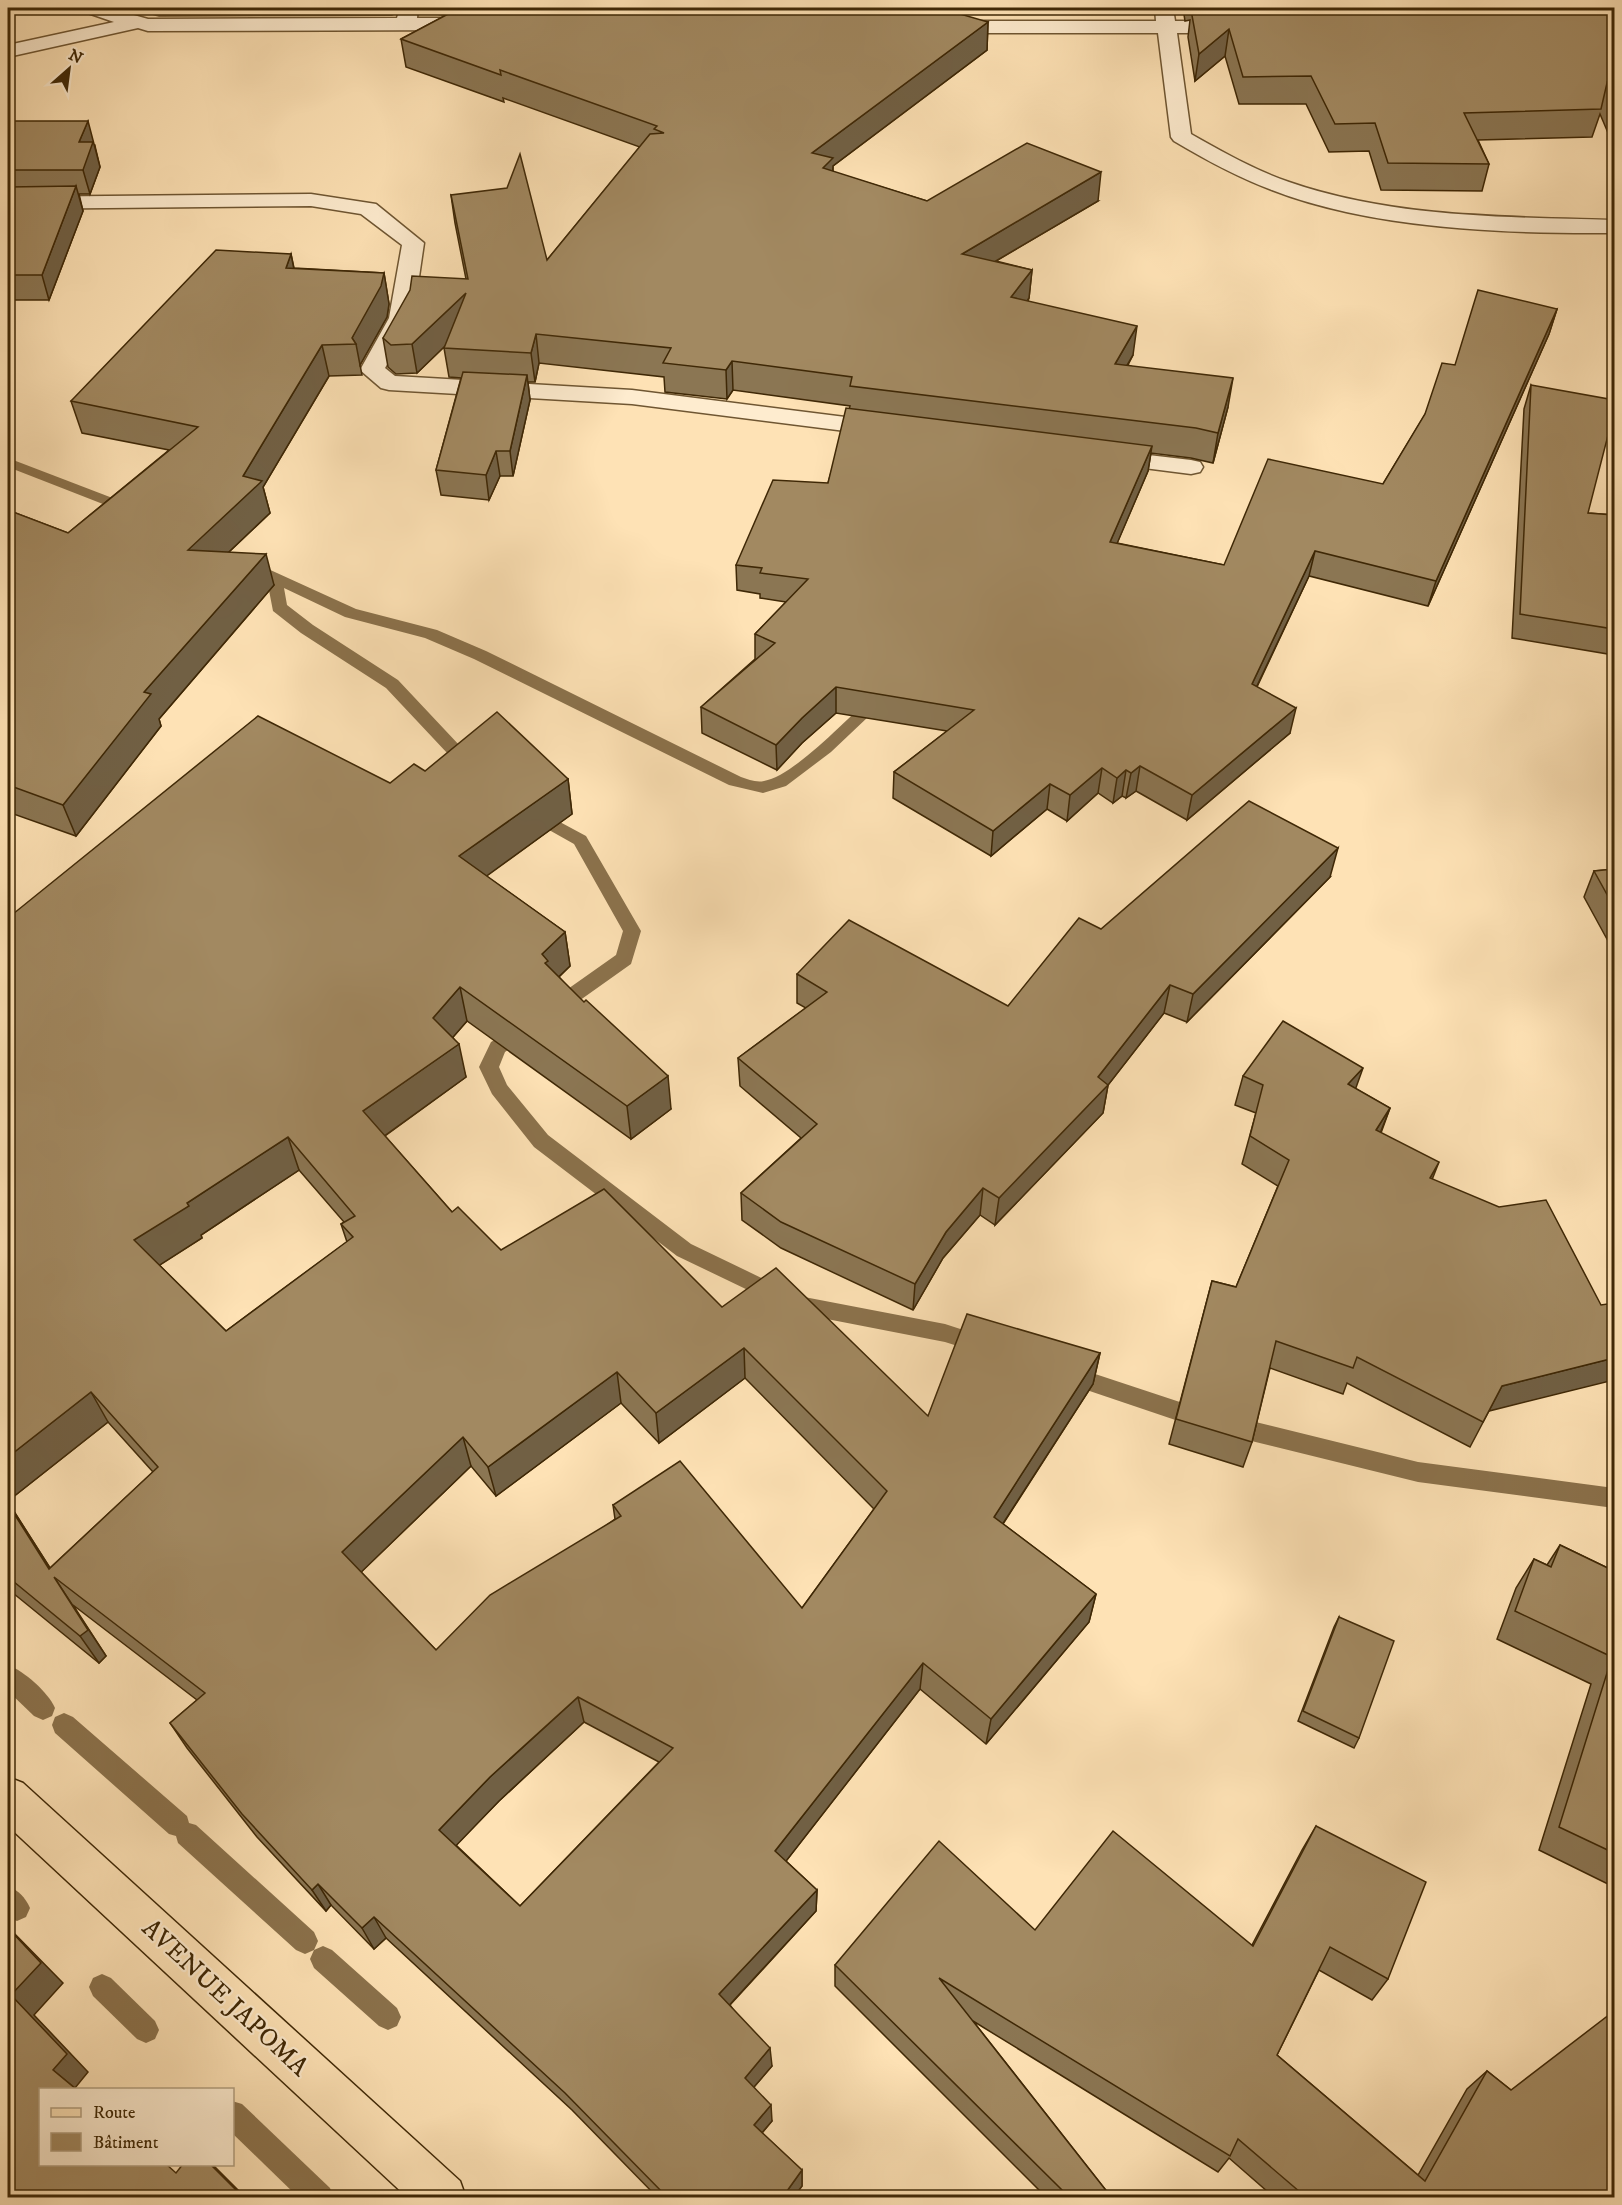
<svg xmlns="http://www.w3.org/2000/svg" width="1622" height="2205" viewBox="0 0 1622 2205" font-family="'IM FELL DW Pica',serif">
<rect width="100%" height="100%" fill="#fee2b5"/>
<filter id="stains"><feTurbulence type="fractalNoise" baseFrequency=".00333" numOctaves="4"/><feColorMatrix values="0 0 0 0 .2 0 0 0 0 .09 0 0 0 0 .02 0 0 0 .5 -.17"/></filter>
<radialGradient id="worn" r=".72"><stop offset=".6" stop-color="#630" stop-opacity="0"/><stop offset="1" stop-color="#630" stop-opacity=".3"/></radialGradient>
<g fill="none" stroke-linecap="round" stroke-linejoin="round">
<!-- stream -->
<g fill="#8b724c" fill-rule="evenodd">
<polygon points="130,8 147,8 159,11 392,10 398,13 392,16 159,17"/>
<path d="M435 8 476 9 482 12C473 18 442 19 433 13Z"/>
<polygon points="990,8 1146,8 1148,10 1142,13 982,14 976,11 978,9"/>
<polygon points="8,458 136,507 139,510 136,513 126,513 8,467"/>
<path d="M266 568 356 609 437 630 486 651 741 777C748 779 756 783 764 781 794 776 849 717 873 695H885L887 699 831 752 786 786 763 793 729 785 474 659 425 638 345 617 284 588 287 605 313 625 398 680 476 763 478 767 476 771H464L386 688 301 633 273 611 267 580 258 573Z"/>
<polygon points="532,807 586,836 641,931 631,964 562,1013 555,1015 548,1013 546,1008 548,1003 616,955 623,931 574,844 526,817 523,813 526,809"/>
<polygon points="523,1023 530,1025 532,1030 530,1035 505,1052 499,1067 507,1085 548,1135 691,1244 799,1296 945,1324 991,1339 994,1345 991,1351 983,1354 945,1342 796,1313 677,1256 534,1147 492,1094 479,1067 491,1042"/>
<polygon points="1068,1365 1210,1412 1213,1419 1210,1426 1202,1429 1060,1381 1057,1374 1060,1367"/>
<polygon points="1231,1416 1418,1462 1614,1488 1614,1508 1418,1482 1231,1436 1223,1433 1220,1426 1223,1419"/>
<path d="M8 1665C24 1671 48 1692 55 1708L52 1716 43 1720 34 1716 8 1691Z"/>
<polygon points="64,1713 73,1717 187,1816 189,1823 196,1825 314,1932 318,1941 314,1950 323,1946 332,1950 397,2008 401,2017 397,2026 388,2030 379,2026 314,1968 310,1959 314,1950 305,1954 296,1950 178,1843 176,1836 169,1834 55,1733 52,1725 55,1717"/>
<path d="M8 1886C19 1891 25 1897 30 1908L26 1917 17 1921 8 1917Z"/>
<polygon points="102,1974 111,1978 155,2021 159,2030 155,2039 146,2043 137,2039 93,1996 89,1987 93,1978"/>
<polygon points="232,2101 242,2104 330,2188 334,2198 299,2198 232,2133"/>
</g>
<defs>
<g id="minor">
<polygon points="83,8 109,8 148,19 397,18 400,8 418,8 417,18 473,18 480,20 483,24 480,28 473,30 148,31 138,28 8,57 8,45 114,22 85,12"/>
<path d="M1155 8H1173L1175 21H1235L1242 23 1245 27 1242 31 1235 33H1177L1191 134C1223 152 1254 170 1289 182 1393 218 1506 217 1614 220V233C1507 234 1372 229 1272 190 1237 177 1206 160 1174 141L1171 137 1158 33H944L937 31 934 27 937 23 944 21H1156Z"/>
<polygon points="311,194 376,204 424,243 413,318 385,368 395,376 632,390 885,422 894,424 897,429 894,434 885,436 632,404 389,390 381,388 360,370 389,318 402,245 361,214 311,206 8,209 8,197"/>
<polygon points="1106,450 1191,460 1200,462 1203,467 1200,472 1191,474 1097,462 1094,457 1097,452"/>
</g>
<polygon id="primary" points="8,1777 23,1783 460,2181 466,2198 408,2198 8,1826"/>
</defs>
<!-- minor casing -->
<use href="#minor" stroke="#6f5632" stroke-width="3"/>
<!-- primary casing -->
<use href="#primary" stroke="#3f2806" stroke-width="3"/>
<!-- minor -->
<use href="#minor" fill="#feeccf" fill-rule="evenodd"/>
<!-- primary -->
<use href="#primary" fill="#fee2b5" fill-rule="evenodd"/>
</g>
<!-- wall -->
<g fill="#8b7653" stroke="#3f2806" stroke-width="1.5" fill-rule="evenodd">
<polygon points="453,8 888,8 988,22 987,50 833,166 833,172 927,201 1098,201 996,261 1032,270 1029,298 1028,301 1133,355 1128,365 1228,407 1213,463 1191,458 1151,453 1148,471 1117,543 1224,565 1383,484 1455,365 1557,309 1549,334 1428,606 1309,576 1257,687 1290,733 1187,820 1136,791 1126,798 1122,796 1113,803 1098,793 1067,821 1047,809 991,856 893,798 894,772 947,731 836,713 802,743 777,770 702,733 701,707 755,659 755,634 786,602 760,598 760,594 737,590 736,565 828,483 850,406 733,390 727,399 665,392 664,377 539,363 535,382 528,382 530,400 513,476 500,476 489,500 441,495 436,470 461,378 449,377 444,348 445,346 417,373 396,374 388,367 383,338 466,279 455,223 451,195 547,260 640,147 503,98 504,102 406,67 401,39 452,12"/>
<polygon points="1183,8 1614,8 1614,147 1600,114 1592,137 1478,140 1489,164 1482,191 1381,190 1369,151 1329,152 1306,104 1239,104 1225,56 1195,81 1188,37 1190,20 1185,21"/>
<polygon points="8,121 95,145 95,146 100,167 90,194 79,194 83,211 49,300 8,300"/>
<polygon points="291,254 294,268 384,273 389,304 387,317 360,365 362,375 329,376 263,487 270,513 229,552 274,585 159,719 161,726 76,836 11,813 8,816 8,510 68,533 169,450 82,433 71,401"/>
<polygon points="1531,385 1588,513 1614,515 1614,655 1512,638 1524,409"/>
<path d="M425 771 568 779 572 814 486 876 565 932 570 966 559 977 671 1109 631 1139 467 1021 453 1037 466 1077 385 1136 452 1212 501 1250 722 1307 928 1416 1100 1353 1093 1384 1003 1524 1096 1594 1089 1622 986 1744 920 1689 786 1861 817 1890 816 1911 730 2005 772 2066 754 2087 772 2121 762 2133 802 2170V2186L793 2198H658L572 2110 386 1938 374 1949 331 1905 326 1911 257 1837 187 1748 170 1723 197 1700 73 1605 106 1656 99 1663 8 1589V1502L50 1568 153 1472 108 1422 8 1501V918ZM299 1170 344 1222 341 1224 347 1242 226 1331 159 1265 202 1238 201 1235ZM745 1378 874 1509 802 1608 613 1505 615 1519 436 1650 361 1572 471 1466 496 1496 621 1403 659 1443ZM584 1722 659 1762 520 1906 456 1845 499 1801Z"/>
<polygon points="1614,869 1614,952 1584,897 1594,871"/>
<polygon points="1330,877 1187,1022 1164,1013 1108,1085 1103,1113 995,1225 980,1215 943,1258 913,1310 781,1248 742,1220 741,1193 801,1138 740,1086 738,1058 806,1008 797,1003 797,974 1008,1006 1101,929"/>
<polygon points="1243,1076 1356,1089 1390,1108 1381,1133 1432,1179 1489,1411 1470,1447 1347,1383 1343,1394 1270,1368 1252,1442 1243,1467 1169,1444 1212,1281 1236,1287 1278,1186 1242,1164 1256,1113 1235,1105"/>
<polygon points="1560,1545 1614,1571 1614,1887 1539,1850 1591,1684 1497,1639 1516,1588 1534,1559 1547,1565"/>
<polygon points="1339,1617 1359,1738 1354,1748 1298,1721 1334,1627"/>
<polygon points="1316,1826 1388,1979 1372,2000 1319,1970 1277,2055 1418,2175 1467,2089 1487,2071 1511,2090 1614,2198 1275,2198 1229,2158 1218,2172 973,2021 1112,2198 1047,2198 835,1986 835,1965 1035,1930 1252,1945 1302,1850"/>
</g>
<!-- shaded-wall -->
<g fill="#716044" stroke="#3f2806" stroke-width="1.5">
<polygon points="988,22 987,50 833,166 832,186 812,153"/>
<polygon points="1229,29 1225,56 1195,81 1199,54"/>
<polygon points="88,121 100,167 90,194 83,170 79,142"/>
<polygon points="1101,172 1098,201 960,282 962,254"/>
<polygon points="76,186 83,211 49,300 42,275"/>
<polygon points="291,254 297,285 286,268"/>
<polygon points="1032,270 1029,298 1009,326 1011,297"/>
<polygon points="384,273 389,304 387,317 360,365 356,344 352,338"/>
<polygon points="466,293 470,322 417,373 412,344"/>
<polygon points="1557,309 1549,334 1428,606 1436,581"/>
<polygon points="1137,326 1133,355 1111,393 1115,364"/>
<polygon points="536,334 539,363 535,382 531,353"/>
<polygon points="322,345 329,376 263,487 270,513 197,582 188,550 243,476"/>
<polygon points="732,361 733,390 727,399 726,370"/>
<polygon points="527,375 530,400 513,476 510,451"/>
<polygon points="1233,378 1228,407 1213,463 1218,433"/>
<polygon points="1152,446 1148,471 1107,567 1110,542"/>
<polygon points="496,451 500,476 489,500 486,475"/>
<polygon points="1315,551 1309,576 1246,709 1252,684"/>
<polygon points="266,554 274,585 159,719 161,726 76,836 63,805 144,692"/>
<polygon points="836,687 836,713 802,743 777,770 776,745 802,718"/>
<polygon points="1296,708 1290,733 1187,820 1192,795"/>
<polygon points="1140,766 1136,791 1126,798 1131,773"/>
<polygon points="1102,768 1098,793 1067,821 1070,795"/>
<polygon points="1126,770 1122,796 1113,803 1117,778"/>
<polygon points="568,779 572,814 466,891 459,856"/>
<polygon points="1050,784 1047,809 991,856 993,831"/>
<polygon points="8,804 11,813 8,816"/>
<polygon points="1338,848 1330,877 1187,1022 1193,994"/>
<polygon points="565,932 570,966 551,984 542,954"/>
<polygon points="1170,985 1164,1013 1108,1085 1103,1113 995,1225 999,1198 1098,1077"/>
<polygon points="460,987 467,1021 441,1051 433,1018"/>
<polygon points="459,1044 466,1077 373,1144 363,1111"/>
<polygon points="1363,1068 1353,1096 1348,1084"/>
<polygon points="668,1076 671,1109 631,1139 627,1106"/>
<polygon points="1390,1108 1379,1136 1376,1130"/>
<polygon points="288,1137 299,1170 201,1235 202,1238 149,1272 134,1240 187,1203"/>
<polygon points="1439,1162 1428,1190 1430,1178"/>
<polygon points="983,1188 980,1215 943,1258 913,1310 915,1284 946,1232"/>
<polygon points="744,1348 745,1378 659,1443 656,1413"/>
<polygon points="1100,1353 1093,1384 989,1545 994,1517"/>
<polygon points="1614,1358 1614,1380 1489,1411 1502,1386"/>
<polygon points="617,1372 621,1403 496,1496 488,1467"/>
<polygon points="91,1392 108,1422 8,1501 8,1457"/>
<polygon points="463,1437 471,1466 354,1579 342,1552"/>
<polygon points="8,1502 57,1579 8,1504"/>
<polygon points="54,1577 106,1656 99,1663 80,1636"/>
<polygon points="1096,1594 1089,1622 986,1744 991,1719"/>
<polygon points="923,1663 920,1689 776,1874 775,1851"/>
<polygon points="578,1697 584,1722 499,1801 449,1853 439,1830 490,1777"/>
<polygon points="318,1884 331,1905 326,1911 312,1890"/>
<polygon points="817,1890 816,1911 722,2013 719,1994"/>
<polygon points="374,1917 386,1938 374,1949 362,1928"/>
<polygon points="8,1927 63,1983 34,2015 88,2072 75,2088 53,2070 11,1995"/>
<polygon points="770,2048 772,2066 747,2095 745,2078"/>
<polygon points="771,2105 772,2121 755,2141 754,2125"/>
<polygon points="210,2164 212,2164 246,2198 244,2198"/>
<polygon points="802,2170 802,2186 793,2198 782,2198"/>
</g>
<!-- building -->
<g fill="#a28961" stroke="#3f2806" stroke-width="1.5" fill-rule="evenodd">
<polygon points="453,8 943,9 988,22 812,153 833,158 823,168 927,201 1027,143 1101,172 962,254 1032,270 1011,297 1137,326 1115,364 1233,378 1218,433 1196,428 850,386 852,377 732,361 726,370 663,363 671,348 536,334 531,353 444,348 466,293 412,344 391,345 383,338 410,290 412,276 468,279 451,195 507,188 520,154 547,260 650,134 664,133 654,129 657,126 500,70 501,75 401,39 452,12"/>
<polygon points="1319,8 1614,8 1614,48 1613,52 1614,52 1614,100 1607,83 1601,109 1464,113 1489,164 1388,163 1375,123 1335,124 1311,76 1243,77 1229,29 1199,54 1191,10"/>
<polygon points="8,121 88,121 79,142 93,142 83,170 8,170"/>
<polygon points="76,186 42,275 8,275 8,187"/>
<polygon points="216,250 291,254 286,268 384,273 381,286 352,338 356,344 322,345 243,476 262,481 188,550 266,554 144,692 151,694 63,805 8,785 8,510 68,533 198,427 71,401"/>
<polygon points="1478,290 1557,309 1436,581 1315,551 1252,684 1296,708 1192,795 1140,766 1131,773 1126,770 1117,778 1102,768 1070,795 1050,784 993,831 894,772 974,710 836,687 802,718 776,745 701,707 775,643 755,634 808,579 760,573 762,568 736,565 773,480 828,483 846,408 1152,446 1110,542 1224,565 1268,459 1383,484 1425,414 1442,363 1455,365"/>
<polygon points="463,372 527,375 510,451 496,451 486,475 436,470"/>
<polygon points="1531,385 1614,400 1614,412 1588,513 1614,515 1614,629 1520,614"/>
<path d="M497 712 568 779 459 856 565 932 542 954 548 961 545 963 584 1002 586 1000 668 1076 627 1106 460 987 433 1018 459 1044 363 1111 452 1212 458 1207 501 1250 604 1189 722 1307 776 1268 928 1416 967 1314 1100 1353 994 1517 1096 1594 991 1719 923 1663 775 1851 817 1890 719 1994 770 2048 745 2078 771 2105 754 2125 802 2170 782 2198H668L565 2093 374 1917 362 1928 318 1884 312 1890 242 1814 170 1723 205 1693 54 1577 88 1630 80 1636 8 1577V1504L49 1569 158 1467 91 1392 8 1457V918L258 716 390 783 414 764 425 771ZM288 1137 355 1216 341 1224 353 1237 226 1331 134 1240 189 1206 187 1203ZM744 1348 887 1491 802 1608 680 1461 613 1505 621 1516 490 1595 436 1650 342 1552 463 1437 488 1467 617 1372 656 1413ZM578 1697 673 1748 520 1906 439 1830 490 1777Z"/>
<polygon points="1249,801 1338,848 1193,994 1170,985 1098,1077 1108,1085 999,1198 983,1188 946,1232 915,1284 781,1222 741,1193 817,1124 738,1058 827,992 797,974 849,920 1008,1006 1079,918 1101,929"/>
<polygon points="1614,869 1614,907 1594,871"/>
<polygon points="1283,1021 1363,1068 1348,1084 1390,1108 1376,1130 1439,1162 1430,1178 1499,1207 1546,1200 1601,1305 1614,1303 1614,1358 1502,1386 1483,1422 1357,1357 1353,1368 1276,1341 1252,1442 1176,1419 1212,1281 1236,1287 1289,1160 1250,1136 1263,1085 1243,1076"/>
<polygon points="1560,1545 1614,1571 1614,1853 1559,1827 1612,1657 1515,1611 1534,1559 1551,1567"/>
<polygon points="1339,1617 1394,1641 1359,1738 1303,1711"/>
<polygon points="1316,1826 1426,1882 1388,1979 1330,1947 1277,2055 1425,2181 1487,2071 1511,2090 1614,2011 1614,2198 1307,2198 1238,2139 1230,2156 939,1978 1112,2198 1054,2198 1062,2190 835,1965 939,1841 1035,1930 1113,1831 1253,1946"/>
<polygon points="8,1928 41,1963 11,1995 67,2054 53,2070 77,2090 40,2090 40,2164 166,2164 176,2173 183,2164 210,2164 244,2198 8,2198"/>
</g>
<g text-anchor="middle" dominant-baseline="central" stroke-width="4.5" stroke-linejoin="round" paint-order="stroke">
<!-- near-street labels -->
<g font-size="26" fill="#3f2806" stroke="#feeccf">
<text transform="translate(225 1998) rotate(43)">AVENUE JAPOMA</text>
</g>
</g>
<!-- margin -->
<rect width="1622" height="2205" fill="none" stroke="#fee2b5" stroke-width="30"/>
<rect x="9" y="9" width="1604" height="2187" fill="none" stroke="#3f2806" stroke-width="3"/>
<rect x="15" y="15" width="1592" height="2175" fill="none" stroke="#3f2806" stroke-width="1.5"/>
<!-- legend -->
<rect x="39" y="2088" width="195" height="78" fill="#feeccf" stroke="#b29e7f" stroke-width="1.5"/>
<rect x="51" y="2108" width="30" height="9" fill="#fee2b5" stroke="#b29e7f" stroke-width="1.5"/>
<text x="93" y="2118" font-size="18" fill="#3f2806">Route</text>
<rect x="51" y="2133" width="30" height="18" fill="#a28961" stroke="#b29e7f" stroke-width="1.5"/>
<text x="93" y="2148" font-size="18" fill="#3f2806">Bâtiment</text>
<!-- north arrow -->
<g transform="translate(69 69) rotate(28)" stroke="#feeccf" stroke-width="4.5" paint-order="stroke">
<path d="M0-4.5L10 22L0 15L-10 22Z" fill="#3f2806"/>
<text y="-9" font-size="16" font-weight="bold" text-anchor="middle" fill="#3f2806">N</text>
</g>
<rect width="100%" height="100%" filter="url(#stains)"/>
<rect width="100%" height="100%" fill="url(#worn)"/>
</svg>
